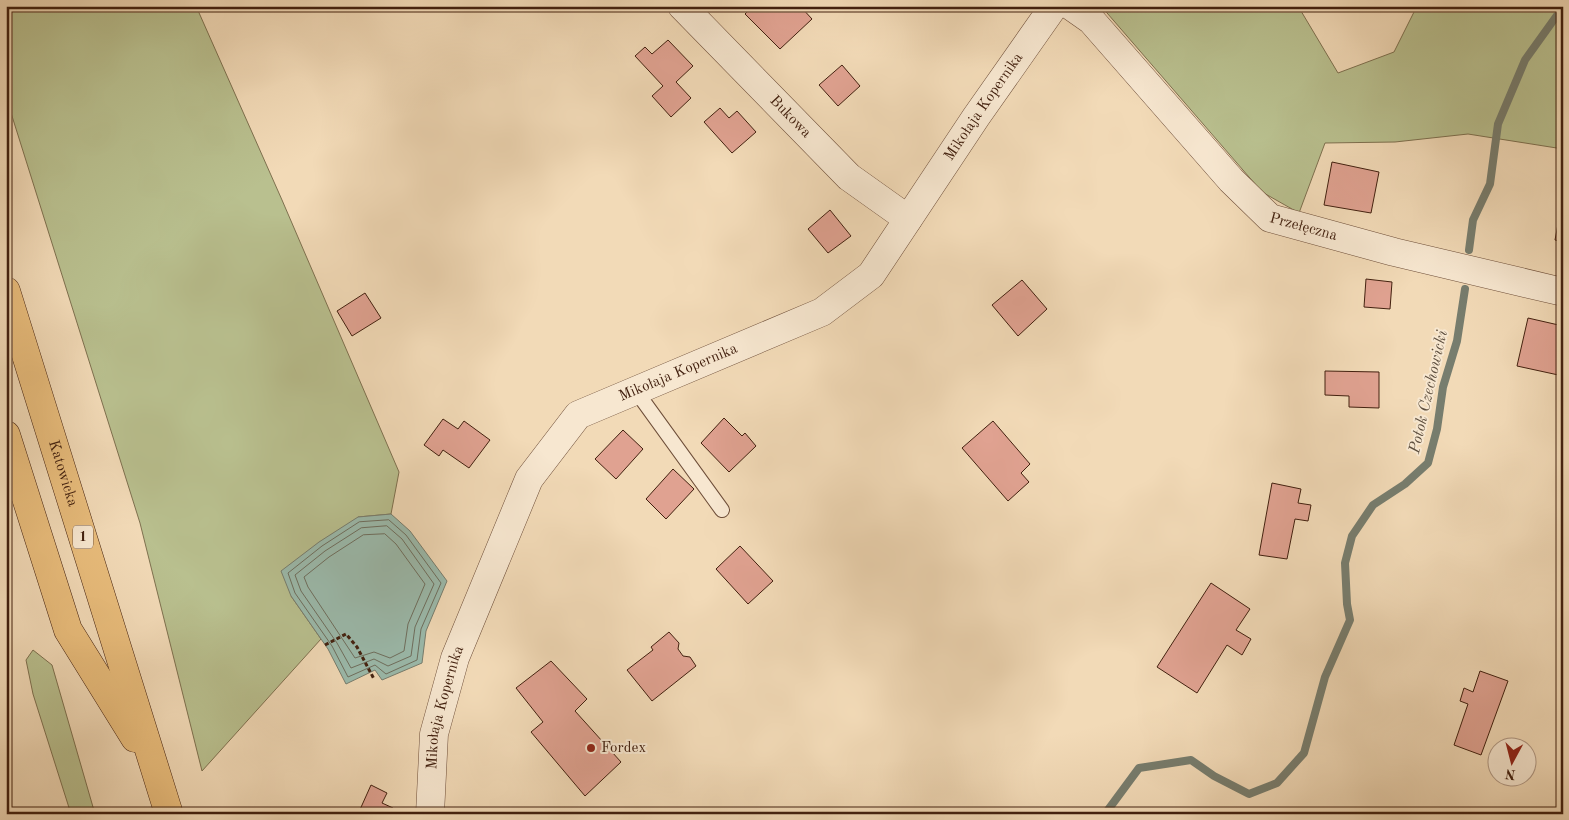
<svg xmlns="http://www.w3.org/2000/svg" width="1569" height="820" viewBox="0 0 1569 820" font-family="'Old Standard TT',serif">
<rect width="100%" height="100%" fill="#f2dab7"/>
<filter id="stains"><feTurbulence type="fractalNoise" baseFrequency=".004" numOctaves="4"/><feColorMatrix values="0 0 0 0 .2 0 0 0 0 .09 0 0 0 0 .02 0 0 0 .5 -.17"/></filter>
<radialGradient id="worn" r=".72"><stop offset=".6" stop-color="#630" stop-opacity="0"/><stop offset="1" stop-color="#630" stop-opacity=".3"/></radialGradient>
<!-- green -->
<g fill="#b9c08f" stroke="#7e704f">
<polygon points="6,6 196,6 282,200 399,472 391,514 358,517 291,596 321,639 202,771 140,523 6,97"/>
<polygon points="1101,6 1298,6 1338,73 1394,52 1417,6 1563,6 1563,149 1468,134 1395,142 1325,143 1299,213 1262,192"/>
<polygon points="33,650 52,665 95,814 71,814 33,694 26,660"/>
</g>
<!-- water -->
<polygon fill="#9bbbad" stroke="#777d6e" points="391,514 410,531 447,581 426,631 422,663 382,680 375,670 346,684 328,649 291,596 281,571 319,542 358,517"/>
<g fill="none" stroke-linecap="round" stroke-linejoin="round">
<!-- shore -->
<g stroke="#6e6e5e" stroke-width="1">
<polygon points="389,520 406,535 441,583 421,629 417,660 386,674 375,665 348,677 332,646 295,593 288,573 322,546 359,522"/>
<polygon points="387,526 402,539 434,584 415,627 411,656 388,666 374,659 351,668 337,643 301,591 295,575 325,551 361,528"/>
<polygon points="385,534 396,544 425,584 408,624 404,651 390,658 374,652 355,658 308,587 304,577 329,557 363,535"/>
</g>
<!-- stream -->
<g stroke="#777d6e" stroke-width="8">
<polyline points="1469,250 1473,220 1490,184 1498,124 1525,60 1563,7"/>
<polyline points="1105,814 1139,768 1191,760 1214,776 1249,794 1277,783 1304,753 1325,677 1350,620 1347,604 1345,563 1352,536 1373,505 1405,484 1428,463 1437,429 1443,387 1457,341 1465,289"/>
</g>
</g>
<!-- building -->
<g fill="#e0a291" stroke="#42200f">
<polygon points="753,6 800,6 812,19 780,49 745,14"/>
<polygon points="668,40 693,66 676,82 691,98 671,117 652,96 663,86 635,56 645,47 652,54"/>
<polygon points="842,65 860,86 838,106 819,85"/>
<polygon points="720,108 729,118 737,111 756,132 732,153 704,122"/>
<polygon points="1332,162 1379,172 1371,213 1324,205"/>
<polygon points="1563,197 1563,242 1555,240"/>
<polygon points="830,210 851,236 828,253 808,229"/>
<polygon points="1366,279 1392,282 1390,309 1364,307"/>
<polygon points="1022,280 1047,309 1018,336 992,305"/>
<polygon points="365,293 381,318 352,336 337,311"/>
<polygon points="1528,318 1563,326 1563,376 1517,366"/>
<polygon points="1325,371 1379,372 1379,408 1349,407 1349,396 1325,395"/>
<polygon points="724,418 742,436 745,433 756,446 729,472 701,443"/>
<polygon points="443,419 458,429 464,421 490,440 469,468 443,450 439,456 424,445"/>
<polygon points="993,421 1030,464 1021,473 1029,482 1008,501 962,448"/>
<polygon points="623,430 643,449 616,479 595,459"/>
<polygon points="673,469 694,489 666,519 646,499"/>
<polygon points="1272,483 1301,489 1298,503 1311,505 1308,521 1295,519 1287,559 1259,555"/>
<polygon points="740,546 773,581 748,604 716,569"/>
<polygon points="1211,583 1250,609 1236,630 1251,639 1242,655 1227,645 1197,693 1157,667"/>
<polygon points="669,632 679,643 678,649 683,656 690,657 696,666 652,701 627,670 653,650 651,647"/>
<polygon points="551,661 587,699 575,711 621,762 585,796 531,732 543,722 516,688"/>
<polygon points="1480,671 1508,681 1481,755 1454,745 1468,704 1460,701 1464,688 1473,692"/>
<polygon points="371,785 387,793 382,803 393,808 390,814 358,814"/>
</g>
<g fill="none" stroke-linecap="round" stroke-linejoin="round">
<defs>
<polyline id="service" points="636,391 722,510"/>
<g id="minor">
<path id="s1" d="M682 6 849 177 908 219"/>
<path id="s2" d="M1071 6 1091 20 1231 180 1270 218 1394 252 1563 292"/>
<path id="s3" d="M430 814 434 734 455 658 529 479 578 415 822 312 871 275 976 117 1054 6"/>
</g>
<g id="primary">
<path id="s4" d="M6 291 169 814"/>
<polyline points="6,435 68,630 135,738"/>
</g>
</defs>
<!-- service casing -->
<use href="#service" stroke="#6e4e39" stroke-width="16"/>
<!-- minor casing -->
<use href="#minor" stroke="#6e4e39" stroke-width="29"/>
<!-- primary casing -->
<use href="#primary" stroke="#42200f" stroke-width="29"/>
<!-- path -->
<polyline stroke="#42200f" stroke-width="3" stroke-dasharray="4 2.5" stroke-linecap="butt" points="325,645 346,634 357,647 374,679"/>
<!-- service -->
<use href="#service" stroke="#f7e7d0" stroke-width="14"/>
<!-- minor -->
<use href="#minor" stroke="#f7e7d0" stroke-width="28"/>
<!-- primary -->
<use href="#primary" stroke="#e9bd7c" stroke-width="28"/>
</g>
<!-- markers -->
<circle fill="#8f2418" stroke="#f7e7d0" stroke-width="2" cx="591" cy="748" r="5"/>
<g text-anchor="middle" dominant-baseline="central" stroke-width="4" stroke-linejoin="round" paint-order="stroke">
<!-- shield labels -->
<rect fill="#f7e7d0" stroke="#785c49" stroke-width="1" x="73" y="525.5" width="20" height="23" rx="4"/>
<g font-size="14" font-weight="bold" fill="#42200f">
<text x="83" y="537">1</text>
</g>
<!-- street labels -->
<g font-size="15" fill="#42200f" stroke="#f7e7d0">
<text stroke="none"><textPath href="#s3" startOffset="962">Mikołaja Kopernika</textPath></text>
<text stroke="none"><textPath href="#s1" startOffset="155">Bukowa</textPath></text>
<text stroke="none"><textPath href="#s2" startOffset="326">Przełęczna</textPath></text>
<text stroke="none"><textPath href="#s3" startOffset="542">Mikołaja Kopernika</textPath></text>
<text stroke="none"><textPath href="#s4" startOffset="191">Katowicka</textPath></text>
<text stroke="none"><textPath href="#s3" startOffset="108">Mikołaja Kopernika</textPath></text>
</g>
<!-- poi labels -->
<g font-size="15" fill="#42200f" stroke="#f7e7d0" text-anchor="start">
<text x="601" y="748">Fordex</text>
</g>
<!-- water labels -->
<g font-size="16" font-style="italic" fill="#5d4e3e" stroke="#f7e7d0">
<text transform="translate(1429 392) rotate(-77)">Potok Czechowicki</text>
</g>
</g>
<!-- margin -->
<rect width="1569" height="820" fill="none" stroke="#f2dab7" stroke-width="25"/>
<rect x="8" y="8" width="1554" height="805" fill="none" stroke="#42200f" stroke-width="2.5"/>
<rect x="12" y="12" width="1544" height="795" fill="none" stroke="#42200f"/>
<!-- north arrow -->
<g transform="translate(1512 762) rotate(187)"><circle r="24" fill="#f7e7d0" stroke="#af9783"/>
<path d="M0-4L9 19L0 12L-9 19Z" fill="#8f2418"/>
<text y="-8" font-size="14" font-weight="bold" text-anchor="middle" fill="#42200f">N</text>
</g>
<rect width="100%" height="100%" filter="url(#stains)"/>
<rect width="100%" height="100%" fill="url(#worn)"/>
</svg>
